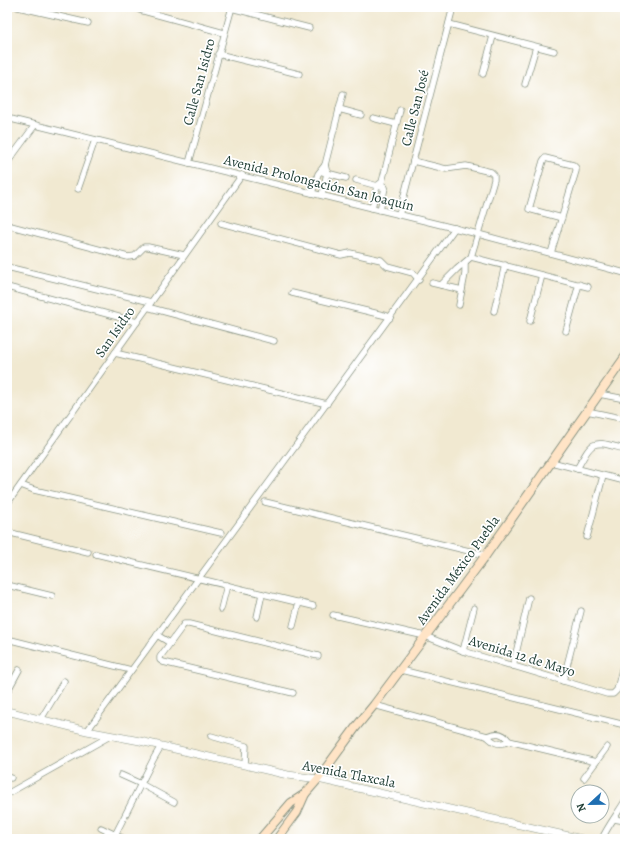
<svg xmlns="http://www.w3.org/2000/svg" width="632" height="846" viewBox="0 0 632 846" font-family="Alegreya,serif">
<rect width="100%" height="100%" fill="#fff"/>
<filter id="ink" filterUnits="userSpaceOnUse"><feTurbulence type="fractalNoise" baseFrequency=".025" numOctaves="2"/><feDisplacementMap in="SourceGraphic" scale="8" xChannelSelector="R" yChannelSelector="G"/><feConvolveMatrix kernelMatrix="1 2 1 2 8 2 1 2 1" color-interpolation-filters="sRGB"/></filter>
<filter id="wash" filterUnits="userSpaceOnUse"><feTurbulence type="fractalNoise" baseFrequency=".012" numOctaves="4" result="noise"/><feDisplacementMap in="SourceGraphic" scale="16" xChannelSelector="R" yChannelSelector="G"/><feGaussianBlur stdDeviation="0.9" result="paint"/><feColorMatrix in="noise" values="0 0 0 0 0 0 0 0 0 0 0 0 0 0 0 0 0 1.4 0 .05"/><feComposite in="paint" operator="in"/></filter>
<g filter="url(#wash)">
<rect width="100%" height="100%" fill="#f1e9d1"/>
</g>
<g filter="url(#ink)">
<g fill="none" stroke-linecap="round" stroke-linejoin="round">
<defs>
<g id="minor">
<polyline points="18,7 88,23"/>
<polyline points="135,7 140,10 224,33"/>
<polyline points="320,7 322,7"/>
<polyline points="231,8 309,28"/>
<polyline points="7,9 8,7"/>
<polyline points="449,24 554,51"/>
<polyline points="218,54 299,74"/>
<polyline points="483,74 493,36"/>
<polyline points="525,84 536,47"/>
<polyline points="339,109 361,115"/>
<polyline points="7,118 478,234 625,273"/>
<polyline points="373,118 396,124"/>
<polyline points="413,161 446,169 466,166 491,172 494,175 494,180 471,257 457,269 441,285"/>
<polyline points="7,163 35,125"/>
<polyline points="189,163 232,7"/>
<polyline points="323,172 346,178"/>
<polyline points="356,180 385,188"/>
<polyline points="78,189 95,140"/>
<polyline points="312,193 318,174 325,165 343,94"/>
<polyline points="322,195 327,173 325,165"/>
<polyline points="372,208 377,186 382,182 400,110"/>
<polyline points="380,210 385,188 384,186"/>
<polyline points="399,215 453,7"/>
<polyline points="221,223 341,255 350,253 381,260 387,266 413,273 419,280"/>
<polyline points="7,225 128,257 135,256 144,247 148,247 184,255"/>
<polyline points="551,253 576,171 576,168 573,165 545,158 543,161 529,209 562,218"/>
<polyline points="471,257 588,287"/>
<polyline points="7,267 151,302"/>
<polyline points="432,283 462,290"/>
<polyline points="7,287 34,294"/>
<polyline points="292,293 387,316 390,318"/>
<polyline points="37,295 137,322"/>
<polyline points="459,305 465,274 465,263"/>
<polyline points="147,307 274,341"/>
<polyline points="494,311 505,265"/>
<polyline points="530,321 542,275"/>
<polyline points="566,331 579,284"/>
<polyline points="115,353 327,404"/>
<polyline points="599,394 625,399"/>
<polyline points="587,411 625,419"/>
<polyline points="551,462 625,481"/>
<path d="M577 469C594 438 592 441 625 449"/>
<polyline points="21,485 34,490 221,533"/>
<polyline points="265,502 486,555"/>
<polyline points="7,504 242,175"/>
<polyline points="7,532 88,552"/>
<polyline points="587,537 603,476"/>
<polyline points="96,554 313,606"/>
<polyline points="7,585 52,596"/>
<polyline points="221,609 227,585"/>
<polyline points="333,615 425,636 463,651 607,694 613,694 617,690 625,657"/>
<polyline points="257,617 262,594"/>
<polyline points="293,626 299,602"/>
<polyline points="157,635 170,643"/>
<polyline points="7,639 131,670"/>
<polyline points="463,651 474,608"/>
<polyline points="513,666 529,598"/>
<polyline points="401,670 625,725"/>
<polyline points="563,681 581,611"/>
<polyline points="7,692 19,670"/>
<polyline points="293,693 163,662 160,660 160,657 182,627 184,624 189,624 318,656"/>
<path d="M374 705 487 736C494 743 499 746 509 741L596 762"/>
<polyline points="41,719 64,681"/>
<polyline points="87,731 455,228"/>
<polyline points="211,736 246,746 245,765"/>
<path d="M487 736C496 732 503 732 509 741"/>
<polyline points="121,775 141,784 174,802"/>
<polyline points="7,777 11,778"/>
<polyline points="584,778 607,747"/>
<polyline points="7,794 110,736"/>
<polyline points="614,819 625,821"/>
<polyline points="101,828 124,839"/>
<polyline points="113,839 154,758 161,746"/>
<path d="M602 839C607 827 618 813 625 801"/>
</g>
<polyline id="tertiary" points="7,711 87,731 140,741 288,775 318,779 582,839"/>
<g id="secondary">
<polyline points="260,839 291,803 305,794 318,779 356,727 374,705 486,555 625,357"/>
<polyline points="277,839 297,812 305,794"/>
</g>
</defs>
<!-- minor casing -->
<use href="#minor" stroke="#889382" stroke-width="7"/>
<!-- tertiary casing -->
<use href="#tertiary" stroke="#889382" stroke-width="8"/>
<!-- secondary casing -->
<use href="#secondary" stroke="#889382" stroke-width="10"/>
<!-- minor -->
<use href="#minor" stroke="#fff" stroke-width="5.5"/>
<!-- tertiary -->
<use href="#tertiary" stroke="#fff" stroke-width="7"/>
<!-- secondary -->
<use href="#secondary" stroke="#ffe4c6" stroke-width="8"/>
</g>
</g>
<g text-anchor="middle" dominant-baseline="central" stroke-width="3.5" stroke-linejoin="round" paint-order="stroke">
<!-- street labels -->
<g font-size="14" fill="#1f3d34" stroke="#fff">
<text transform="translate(199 82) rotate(-75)">Calle San Isidro</text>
<text transform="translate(415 108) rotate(-76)">Calle San José</text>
<text transform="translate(319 183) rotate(14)">Avenida Prolongación San Joaquín</text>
<text transform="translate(115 332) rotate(-55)">San Isidro</text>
<text transform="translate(458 570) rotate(-54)">Avenida México Puebla</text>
<text transform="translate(522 656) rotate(17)">Avenida 12 de Mayo</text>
<text transform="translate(349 774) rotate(11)">Avenida Tlaxcala</text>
</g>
</g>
<!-- margin -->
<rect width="632" height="846" fill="none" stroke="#fff" stroke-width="24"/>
<!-- north arrow -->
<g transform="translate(590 804) rotate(248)"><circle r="19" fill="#ffffff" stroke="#a5b1ae"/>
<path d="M0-3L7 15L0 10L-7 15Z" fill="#1f6fb2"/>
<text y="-6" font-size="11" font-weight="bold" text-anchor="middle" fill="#1f3d34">N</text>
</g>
</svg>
